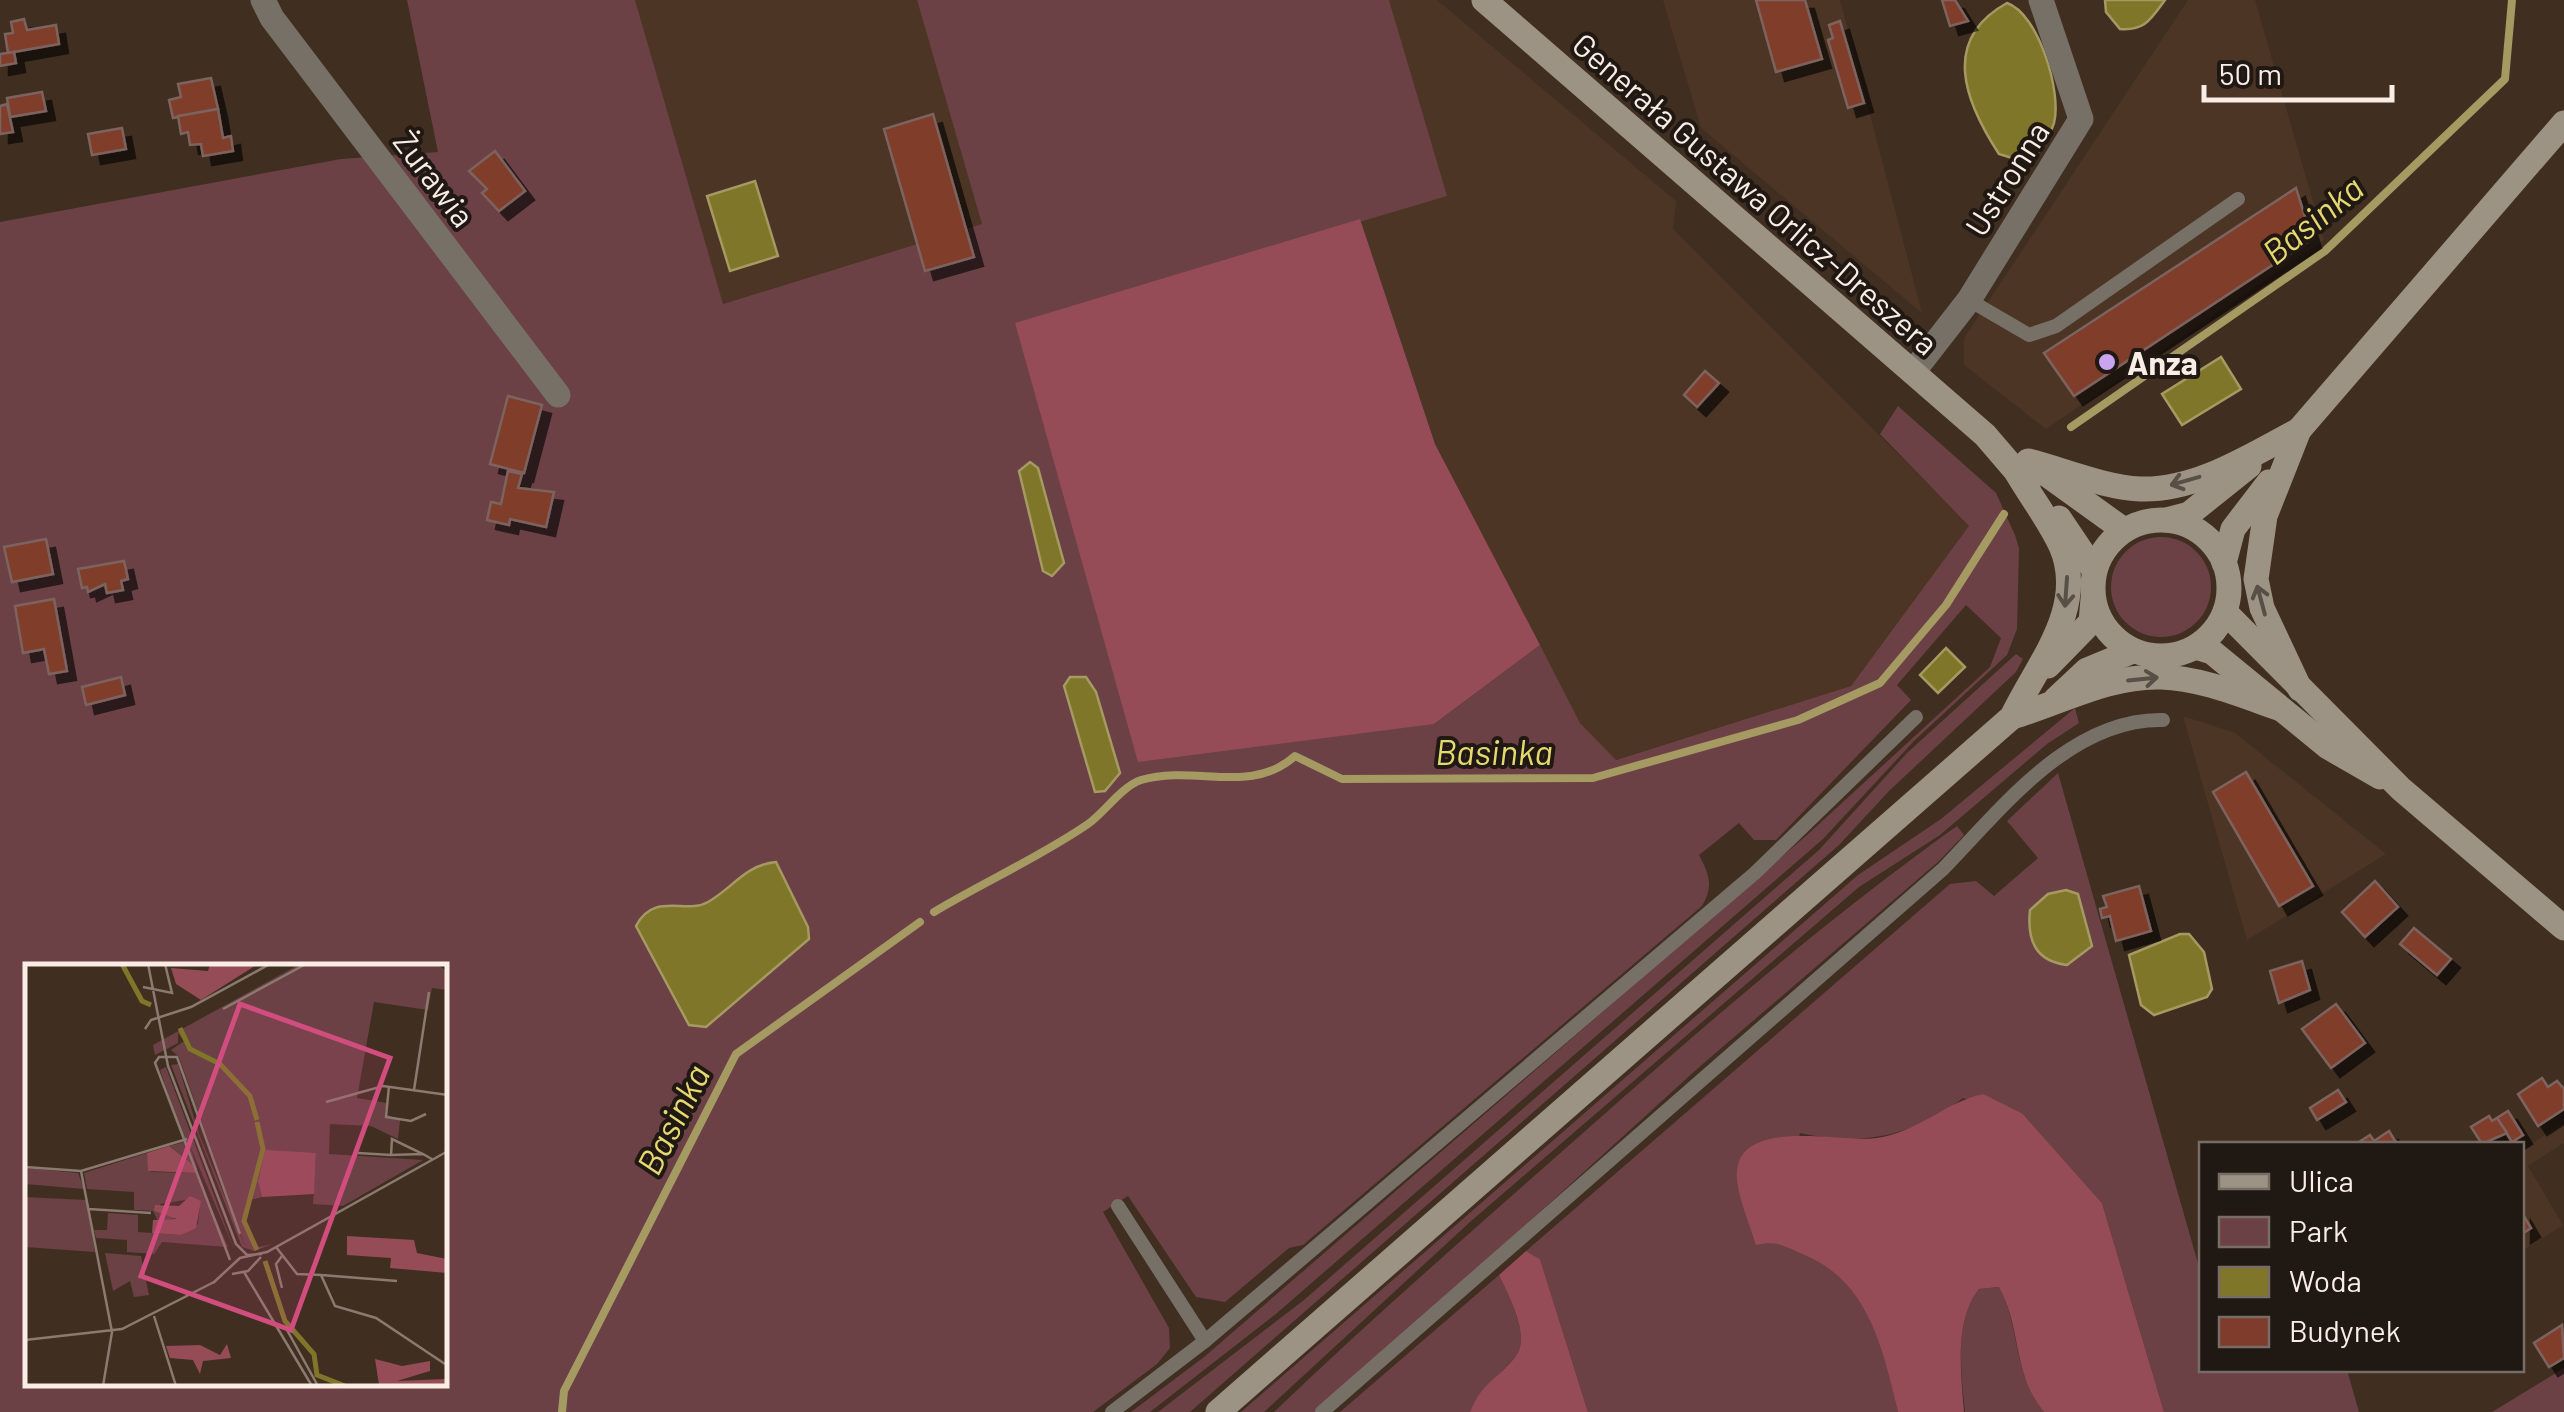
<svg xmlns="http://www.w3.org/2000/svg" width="2564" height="1412" viewBox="0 0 2564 1412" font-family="Barlow,sans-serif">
<defs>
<filter id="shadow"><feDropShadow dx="9" dy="9" stdDeviation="0" flood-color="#0009"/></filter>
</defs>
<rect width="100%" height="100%" fill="#402e21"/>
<!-- built -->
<g fill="#4c3524">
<polygon points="635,0 917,0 983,224 722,304"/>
<polygon points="1389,0 1437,0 1676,201 1673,229 1970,526 1851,686 1615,760 1580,723 1435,444 1360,219 1446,196"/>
<polygon points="1663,0 1840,0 1922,313 1701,128"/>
<polygon points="2188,0 2255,0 2324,240 2046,429 1964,365 1964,338"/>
<polygon points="2183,716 2235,733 2386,854 2247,940"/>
<polygon points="2564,1122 2564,1143 2528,1166 2563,1225 2522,1251 2522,1150"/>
</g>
<!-- green -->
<g fill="#6b4145" fill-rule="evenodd">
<path d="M407 0H635L723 304 982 224 917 0H1389L1447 196 1015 324 1434 724 1540 645 1580 723 1616 760 1851 686 1969 526 1880 434 1898 406 1996 493 2015 535 2019 548 2017 629 2007 655 1915 740 1823 839 1277 1313 1150 1412H1131L1204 1357 1807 835 1990 667 2001 638 1966 605 1897 685 1911 700 1776 840H1754L1739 823 1699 855C1709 874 1714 886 1702 906L1303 1245 1289 1248 1225 1302 1196 1297 1128 1196 1103 1212 1169 1328 1170 1348 1157 1364 1093 1412H0V222L341 159 438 152ZM28 967H445V1384H28Z"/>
<circle cx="2161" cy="587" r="50"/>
<polygon points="2016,654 2023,659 2016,672 1889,791 1839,845 1190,1412 1158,1412 1304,1300 1819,850 1907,753"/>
<polygon points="2075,708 2079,723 2047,744 1940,835 1859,887 1470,1222 1264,1412 1241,1412 1858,875 1941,819"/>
<path d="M2058 773 2201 1274 2202 1370H2347L2359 1412H2164L2102 1203 2023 1114 1963 1098C1913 1136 1862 1147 1800 1133L1776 1240C1792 1249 1812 1255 1827 1264 1875 1294 1886 1362 1898 1412H1588L1540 1259 1526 1251 1950 884 1976 881 1994 896 2038 858 2007 821ZM2066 890 2078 894 2092 946 2067 965C2036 954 2027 944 2030 910L2048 894Z"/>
<path d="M1957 826 1964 835 1939 861 1697 1069 1320 1412H1274C1374 1316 1479 1225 1583 1133 1704 1026 1825 920 1957 826Z"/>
<path d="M1499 1275C1508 1295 1532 1337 1515 1357 1498 1378 1481 1386 1470 1412H1340Z"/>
<path d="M2000 1287C2020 1329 2013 1374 2044 1412H1965C1961 1373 1954 1321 1979 1289Z"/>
<polygon points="2564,1368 2564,1412 2492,1412"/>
</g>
<!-- forest -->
<g fill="#954c56">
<polygon points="1360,219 1435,444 1540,645 1434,724 1138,762 1015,323"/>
<path d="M1983 1094 2023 1114 2102 1203 2164 1412H2044C2012 1374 2022 1328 1999 1287L1979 1289C1954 1321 1961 1373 1964 1412H1898C1883 1350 1870 1284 1807 1256 1786 1247 1778 1240 1756 1245 1750 1224 1735 1192 1737 1170 1743 1117 1844 1143 1877 1138 1921 1131 1945 1102 1983 1094Z"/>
<path d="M1526 1251 1540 1259 1588 1412H1470C1482 1382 1498 1379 1515 1357 1532 1337 1508 1295 1499 1275Z"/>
</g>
<!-- water -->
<g fill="#80762a" stroke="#a49a62" stroke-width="2.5">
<path d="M2105 0H2165C2151 19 2145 31 2120 29L2106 12Z"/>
<path d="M2007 3C2039 14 2062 93 2054 123 2049 140 2040 152 2028 163L1999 154C1965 102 1940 40 2007 3Z"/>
<polygon points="755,181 778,256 730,271 707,196"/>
<polygon points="2221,357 2241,389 2182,425 2162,394"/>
<polygon points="1030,462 1038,468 1064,563 1052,576 1043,571 1019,471"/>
<polygon points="1946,648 1965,667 1938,693 1920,675"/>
<polygon points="1070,677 1086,677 1096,692 1120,773 1105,791 1095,792 1064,686"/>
<path d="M776 862 808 927 809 939 706 1027 689 1025 636 926C654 891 686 915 708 902 733 888 745 865 776 862Z"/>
<path d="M2066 890 2078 894 2092 946 2067 965C2035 961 2027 940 2030 910L2048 894Z"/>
<polygon points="2180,934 2189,934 2204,952 2212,989 2207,997 2154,1015 2141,1005 2129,955"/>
</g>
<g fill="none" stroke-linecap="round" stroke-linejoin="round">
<!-- stream -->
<g stroke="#a49a62" stroke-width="8">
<polyline points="2071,427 2325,251 2505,79 2512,0"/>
<path d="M934 912C984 882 1040 857 1088 824 1105 812 1121 787 1141 780 1196 764 1250 796 1295 756L1342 779 1593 778 1798 720 1880 683 1946 605 2004 514"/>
<polyline points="562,1412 564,1391 736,1054 920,922"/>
</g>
</g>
<!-- building -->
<g fill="#7f3c2c" stroke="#7d645e" stroke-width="2.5" filter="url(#shadow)">
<polygon points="1756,0 1805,0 1822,59 1776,72"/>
<polygon points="1942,0 1955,0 1968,21 1950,26"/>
<polygon points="24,19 27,30 56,25 59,44 8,53 5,34 13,33 11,22"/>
<polygon points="1840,21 1864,103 1848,108 1828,40 1833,38 1829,25"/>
<polygon points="14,52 16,63 0,66 0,54"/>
<polygon points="211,78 218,109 173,118 169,100 181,97 178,84"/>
<polygon points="42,92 46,111 10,117 7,98"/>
<polygon points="7,104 13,132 0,134 0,106"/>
<polygon points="218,109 223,138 231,136 233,151 203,156 201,144 190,145 188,132 181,134 178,116"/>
<polygon points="933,114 974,257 925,271 884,129"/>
<polygon points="122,128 126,149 92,155 88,134"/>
<polygon points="495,151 525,191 499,211 482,193 487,189 469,171"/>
<polygon points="2296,188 2312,239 2074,396 2044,353"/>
<polygon points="1705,371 1719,383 1697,407 1684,395"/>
<polygon points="508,396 542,405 524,473 490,464"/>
<polygon points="508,471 522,474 518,488 554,492 546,527 510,519 509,525 487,520 491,502 501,504"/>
<polygon points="46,539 53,574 12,582 4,547"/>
<polygon points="124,561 128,579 121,581 123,590 107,593 105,584 88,592 87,587 82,588 78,569"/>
<polygon points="54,599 67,671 49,674 44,649 23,653 15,606"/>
<polygon points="121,677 125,695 86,705 82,687"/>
<polygon points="2246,772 2313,886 2279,906 2213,792"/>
<polygon points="2375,881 2398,907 2365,937 2342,912"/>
<polygon points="2139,886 2151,931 2116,941 2110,916 2102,918 2100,909 2107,907 2103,896"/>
<polygon points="2414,928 2451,959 2437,975 2400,944"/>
<polygon points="2302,961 2310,990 2279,1003 2270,971"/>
<polygon points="2336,1004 2365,1043 2331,1068 2302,1029"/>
<polygon points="2542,1078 2548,1087 2557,1081 2564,1089 2564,1109 2538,1126 2518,1094"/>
<polygon points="2338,1090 2346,1102 2317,1120 2310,1108"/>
<polygon points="2508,1111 2523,1135 2512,1142 2497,1118"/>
<polygon points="2489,1116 2492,1121 2497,1118 2507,1133 2482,1144 2471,1127"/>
<polygon points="2389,1131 2397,1144 2356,1144 2370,1135 2374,1141"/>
<polygon points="2522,1213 2531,1228 2522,1234"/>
<polygon points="2562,1325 2564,1358 2549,1367 2534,1343"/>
</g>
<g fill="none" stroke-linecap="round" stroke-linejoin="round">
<!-- service -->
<g stroke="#767067" stroke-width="14">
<polyline points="1969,300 2029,335 2056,326 2238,199"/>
<polyline points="1118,1206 1205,1341"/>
<polyline points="1112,1412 1205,1341 1755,873 1916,717"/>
<path d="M1322 1412 1943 869C2002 808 2071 718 2163 720"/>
</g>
<!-- minor -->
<g stroke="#767067" stroke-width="25">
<polyline points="263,0 272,18 558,395"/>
<polyline points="1913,372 1969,300 2081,119 2041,0"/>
</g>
<!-- secondary -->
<g stroke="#9c9385" stroke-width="25">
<polyline points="1484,0 1985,435 2028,485"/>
<path d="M2028 461C2064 470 2103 487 2140 489 2197 491 2251 455 2299 430"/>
<polyline points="2039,469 2124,530"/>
<polyline points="2059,518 2094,570"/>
<polyline points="2166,520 2189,514 2249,466"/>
<circle cx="2161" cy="588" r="68"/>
<polyline points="2224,563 2233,529 2269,482"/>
<polyline points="2225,612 2401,789 2564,928"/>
<polyline points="2196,647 2212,652 2328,747 2380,777"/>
<polyline points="2048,666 2091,622 2093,599"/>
<polyline points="2300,689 2262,608 2256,579 2265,516 2299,430 2564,123"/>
<polyline points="2056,699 2087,670 2133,651"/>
<path d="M2012 717C2060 703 2110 675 2161 677 2201 678 2243 696 2281 709"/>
<path d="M1218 1412 2012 717C2037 664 2088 608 2061 546 2049 520 2031 497 2017 473"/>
</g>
</g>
<!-- one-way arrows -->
<defs><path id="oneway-shaft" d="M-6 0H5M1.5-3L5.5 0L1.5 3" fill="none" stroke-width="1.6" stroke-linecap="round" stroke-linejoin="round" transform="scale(2.5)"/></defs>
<g stroke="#584f46">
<use href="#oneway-shaft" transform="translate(2185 481) rotate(164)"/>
<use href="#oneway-shaft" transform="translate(2066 592) rotate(94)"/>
<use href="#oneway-shaft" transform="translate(2261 600) rotate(-105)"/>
<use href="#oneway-shaft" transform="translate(2143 679) rotate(-6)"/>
</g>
<!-- markers -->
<circle fill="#c8a5ee" stroke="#201812" stroke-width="4" cx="2107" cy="362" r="10"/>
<g text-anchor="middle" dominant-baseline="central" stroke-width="8" stroke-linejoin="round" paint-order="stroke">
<!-- street labels -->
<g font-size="32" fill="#f9ede5" stroke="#201812">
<text transform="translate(435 178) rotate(53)">Żurawia</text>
<text transform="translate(2006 178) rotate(-58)">Ustronna</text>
<text transform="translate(1756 193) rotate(41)">Generała Gustawa Orlicz-Dreszera</text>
</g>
<!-- poi labels -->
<g font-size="32" font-weight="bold" fill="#f9ede5" stroke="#201812" text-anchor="start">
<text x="2127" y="362">Anza</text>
</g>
<!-- water labels -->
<g font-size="35" font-style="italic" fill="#e6d870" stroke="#201812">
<text transform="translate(2312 219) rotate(-39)">Basinka</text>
<text x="1494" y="751">Basinka</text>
<text transform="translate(672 1119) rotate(-63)">Basinka</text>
</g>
</g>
<!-- overview -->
<g transform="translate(25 964)">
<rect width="422" height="422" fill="#402e21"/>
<path d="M275 0H411L422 7V26L407 24 403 46 349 38 332 134 362 139 360 150 375 156 373 175 346 162 305 160 304 190 398 196 318 242 288 240 291 190 233 218 237 233 222 237 221 264 233 283 248 280 229 287 217 283 146 101 153 100 174 170 220 282 154 93 146 86 159 77 153 69V79L130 91 128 81ZM141 103 203 269 210 287 165 182 172 204 144 182 159 178 135 106ZM122 189 126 208 171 209 203 283 137 278 129 290 102 288V276L71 274 69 266H82L83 249 113 251V268L156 271 173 260 175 241 165 235 136 240 129 247 152 254 133 257 128 247 109 246V228L62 225 59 209ZM0 204 53 209 59 225 0 220ZM0 233 61 236 70 288 0 283ZM80 289 116 292 124 331 109 333 105 317 88 327Z" fill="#6b4145"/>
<path d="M185 0H233L176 36 151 20 146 4 183 7ZM144 182 172 204V209L123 207 122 189ZM240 186 291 189 289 230 237 233 233 218ZM165 232 176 237 171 264 156 271 127 269 128 256 152 255 129 247 130 241 154 242ZM322 272 389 276 392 289 422 295V309L365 304 366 294 322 291ZM202 380 206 394 178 397 175 410 168 396 145 394 141 382 175 381 195 391ZM350 395 377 402 405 397V407L372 417 422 415V422L354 421Z" fill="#954c56"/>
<path fill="none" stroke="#80762a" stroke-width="5" d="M97 0 117 37 126 41M155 64 165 85 195 100 225 132 232 156M232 286 219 257 238 185 232 158M240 297 260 357 289 390 292 411 320 422"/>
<path fill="none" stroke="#8a7a6f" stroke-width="2.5" d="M123 0 143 102 211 280 222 291 237 290M118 23 147 29 140 0M198 45 281 0M120 65 126 56 166 43 245 0M364 122 361 153 386 157 401 150M389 126 404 28M301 138 358 122 423 131M333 189 366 191M398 190 366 191 367 175 398 190 405 194 407 195M0 203 56 207 162 175M56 207 87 368 78 422M64 245 126 249M251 283 272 310 296 311 310 342 351 354 423 402M257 292 251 300 257 324M205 296 130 99 134 93H152L215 270M219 308 287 422M207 310 223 307 236 293M296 311 372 317M188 319 215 294 242 288 423 187M129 352 151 422M262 366 293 422M0 376 97 365 191 317"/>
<path fill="#d04d7e" fill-opacity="0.15" stroke="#d04d7e" stroke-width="5" d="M215 40 365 94 266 366 116 312Z"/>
<rect width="422" height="422" fill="none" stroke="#f9ede5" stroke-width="5"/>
</g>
<!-- legend -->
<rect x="2199" y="1142" width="325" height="230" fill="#201812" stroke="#776d66" stroke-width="2.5"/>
<rect x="2219" y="1174" width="50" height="15" fill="#9c9385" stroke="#776d66" stroke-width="2.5"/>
<text x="2289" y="1192" font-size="30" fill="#f9ede5">Ulica</text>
<rect x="2219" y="1217" width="50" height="30" fill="#6b4145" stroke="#776d66" stroke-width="2.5"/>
<text x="2289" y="1242" font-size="30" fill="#f9ede5">Park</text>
<rect x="2219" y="1267" width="50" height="30" fill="#80762a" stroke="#776d66" stroke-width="2.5"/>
<text x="2289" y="1292" font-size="30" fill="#f9ede5">Woda</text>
<rect x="2219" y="1317" width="50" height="30" fill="#7f3c2c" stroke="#776d66" stroke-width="2.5"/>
<text x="2289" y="1342" font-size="30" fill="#f9ede5">Budynek</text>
<!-- scale -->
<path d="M2204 85v15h188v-15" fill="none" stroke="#f9ede5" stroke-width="5"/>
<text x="2219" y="85" font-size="30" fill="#f9ede5" stroke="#201812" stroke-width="8" paint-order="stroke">50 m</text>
</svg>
